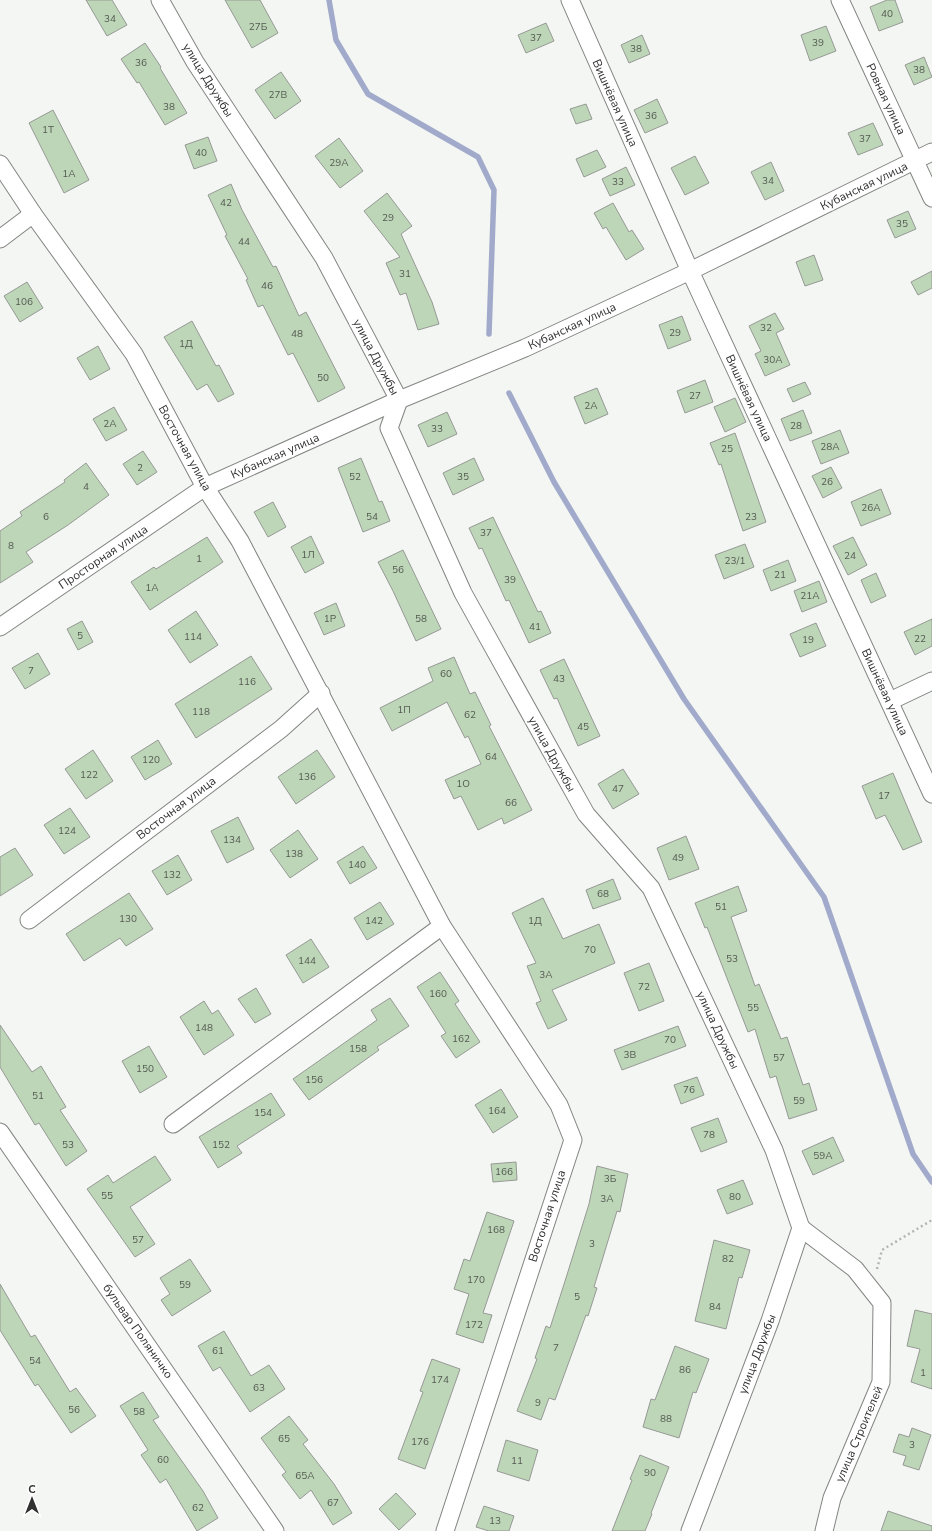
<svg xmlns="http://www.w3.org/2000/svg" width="932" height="1531" viewBox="0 0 932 1531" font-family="'Nunito Sans',sans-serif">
<rect width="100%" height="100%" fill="#f3f6f2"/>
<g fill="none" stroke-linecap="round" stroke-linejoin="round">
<!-- stream -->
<g stroke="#a1aacb" stroke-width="5.5">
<polyline points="329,0 336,40 368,94 478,157 494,190 489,334"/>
<polyline points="509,393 554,482 684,699 824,897 913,1154 932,1182"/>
</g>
</g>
<!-- building -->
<g fill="#bed6b8" stroke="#969995">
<polygon points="86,0 112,0 127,25 107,36"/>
<polygon points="225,0 260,0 278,33 252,48"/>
<polygon points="887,0 895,0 903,22 879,31 870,7"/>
<polygon points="546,23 554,41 526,53 518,35"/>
<polygon points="826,26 836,51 810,61 801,35"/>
<polygon points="642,35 650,54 629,63 621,45"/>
<polygon points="145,43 161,67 160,68 187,113 165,125 139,82 137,83 121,59"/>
<polygon points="924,57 932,77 914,85 905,65"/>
<polygon points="281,72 301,101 275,119 255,90"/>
<polygon points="657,99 668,123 645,133 634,110"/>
<polygon points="586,104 592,119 576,124 570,109"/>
<polygon points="53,110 89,180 64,193 29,123"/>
<polygon points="873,123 883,145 858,155 848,133"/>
<polygon points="208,137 217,161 194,169 185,145"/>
<polygon points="339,138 363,171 340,188 315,156"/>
<polygon points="597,150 606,167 584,177 576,159"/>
<polygon points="695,156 709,183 685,195 671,168"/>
<polygon points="771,162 784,191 765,200 751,172"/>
<polygon points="626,167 635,185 610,196 602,179"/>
<polygon points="231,184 242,210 273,267 276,266 299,316 306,312 345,388 318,402 293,353 288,355 263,305 258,307 246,280 248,279 225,236 227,235 208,195"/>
<polygon points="387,193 412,226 401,234 432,302 439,324 418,330 406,293 400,295 386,263 400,257 364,211"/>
<polygon points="613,203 629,232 632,230 644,249 626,260 606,227 603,229 594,213"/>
<polygon points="908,211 916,229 895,238 887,220"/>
<polygon points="814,255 823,280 805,286 796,262"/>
<polygon points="932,271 932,288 918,295 911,282"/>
<polygon points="27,282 43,308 20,322 4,296"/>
<polygon points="775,313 784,329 776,333 790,365 765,376 755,354 761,351 749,326"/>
<polygon points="682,316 691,340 668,349 659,325"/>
<polygon points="192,321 216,366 219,365 234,394 218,402 207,384 197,390 164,337"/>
<polygon points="98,346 110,369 90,380 77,358"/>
<polygon points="705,380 713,402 685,413 677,391"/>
<polygon points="805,382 811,394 793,402 787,389"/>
<polygon points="597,388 608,414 585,424 574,397"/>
<polygon points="735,398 746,422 725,432 714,407"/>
<polygon points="114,407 127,430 106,441 93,419"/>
<polygon points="803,410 812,433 790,441 781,419"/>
<polygon points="447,412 457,434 428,447 418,425"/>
<polygon points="840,430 849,453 821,464 812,441"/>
<polygon points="735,433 766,522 743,531 721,464 719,465 710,443"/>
<polygon points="143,451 157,472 137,485 123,464"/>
<polygon points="361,458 379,502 382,501 390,521 363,532 338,468"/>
<polygon points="474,458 484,480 453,495 443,473"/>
<polygon points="86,463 109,495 68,525 26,552 33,562 0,583 0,531 22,516 20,512 65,482 64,480"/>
<polygon points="831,467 842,488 823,498 812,476"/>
<polygon points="881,489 891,514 861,526 851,502"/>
<polygon points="273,502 286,527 268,537 254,512"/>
<polygon points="493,517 538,612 541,611 551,633 529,643 509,600 506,601 482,548 479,549 469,528"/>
<polygon points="311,536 324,563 305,573 291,547"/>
<polygon points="207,537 223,562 150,610 131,582 154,567 156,569"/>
<polygon points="853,537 867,565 848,575 833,546"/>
<polygon points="745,544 754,567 724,579 715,555"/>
<polygon points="403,550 441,629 416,641 393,591 378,562"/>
<polygon points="788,560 796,581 771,591 763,570"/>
<polygon points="876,573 886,596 871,603 861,580"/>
<polygon points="819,581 827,602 802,612 794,591"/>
<polygon points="336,603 345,626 324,635 314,613"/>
<polygon points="196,611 218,645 190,663 168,630"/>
<polygon points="932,619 932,646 915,655 904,632"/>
<polygon points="82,621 93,642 78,650 67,629"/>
<polygon points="816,623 826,646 800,657 790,634"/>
<polygon points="38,653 50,674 25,689 12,668"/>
<polygon points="251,656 272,689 196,738 175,704"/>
<polygon points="454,657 470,694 475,692 491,725 489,726 532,810 504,824 502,818 478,830 461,796 454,799 445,780 481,764 468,736 465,738 447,702 392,731 380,708 433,681 428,668"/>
<polygon points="564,659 600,736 578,746 557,698 554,699 540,670"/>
<polygon points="158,740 172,764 145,780 131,757"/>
<polygon points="93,750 113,781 86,799 65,769"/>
<polygon points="317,750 335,777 296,804 278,777"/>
<polygon points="623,769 639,794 613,809 598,784"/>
<polygon points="893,773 922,842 903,850 885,815 876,819 862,786"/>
<polygon points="70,808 90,837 64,854 44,825"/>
<polygon points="238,817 254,849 227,863 211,831"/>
<polygon points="298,830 318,859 290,878 270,850"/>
<polygon points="686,836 699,869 669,880 657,848"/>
<polygon points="363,846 377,868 350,884 337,862"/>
<polygon points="15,848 33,875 0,896 0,857"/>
<polygon points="178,855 192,880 167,895 152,871"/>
<polygon points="613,879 621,899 593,909 586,890"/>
<polygon points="738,886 747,911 731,917 755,986 759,984 781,1039 787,1037 803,1085 809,1083 817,1110 789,1119 776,1076 770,1078 755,1029 748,1032 707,927 705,928 695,903"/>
<polygon points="129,893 153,929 126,946 120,938 84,961 66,934"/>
<polygon points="543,898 563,939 599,924 615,963 552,990 567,1020 548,1029 536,1003 541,1001 527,966 536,963 512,913"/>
<polygon points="380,902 394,924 367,940 354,918"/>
<polygon points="311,939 329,967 303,983 286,955"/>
<polygon points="649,963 664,1001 639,1011 624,973"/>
<polygon points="440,972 459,1001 455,1004 480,1042 456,1058 441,1036 446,1033 417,987"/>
<polygon points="256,988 271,1014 255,1023 238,999"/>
<polygon points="390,998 409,1026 377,1047 379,1050 309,1100 293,1079 377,1020 371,1010"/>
<polygon points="204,1001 212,1014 218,1010 234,1035 204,1055 180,1017"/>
<polygon points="0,1025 32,1072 41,1066 66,1107 60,1110 87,1151 66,1166 39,1123 35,1125 0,1067"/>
<polygon points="678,1026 686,1046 622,1070 614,1050"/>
<polygon points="149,1046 167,1077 140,1093 122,1061"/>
<polygon points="697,1077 704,1095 681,1104 674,1085"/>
<polygon points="501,1089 518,1117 493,1133 475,1105"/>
<polygon points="271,1093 285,1115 237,1146 242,1153 218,1168 199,1137"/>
<polygon points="718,1118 727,1142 701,1152 691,1128"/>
<polygon points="833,1137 844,1161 813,1175 802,1151"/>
<polygon points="155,1156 171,1180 130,1207 155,1244 135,1257 87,1189 108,1175 113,1183"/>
<polygon points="516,1162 517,1180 493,1182 491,1164"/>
<polygon points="597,1166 628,1174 620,1212 617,1211 594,1287 597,1288 588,1316 586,1315 555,1400 549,1398 541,1420 517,1411 537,1359 535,1358 546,1326 550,1328 566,1278 589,1204"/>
<polygon points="743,1180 753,1204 727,1214 717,1190"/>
<polygon points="487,1212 514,1221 483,1313 492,1315 483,1343 456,1334 469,1294 454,1289 464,1259 470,1261"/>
<polygon points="714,1240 750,1250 742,1278 739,1277 726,1329 695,1321"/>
<polygon points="190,1259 211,1291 172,1316 161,1300 170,1294 160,1278"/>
<polygon points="0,1284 31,1337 35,1335 70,1392 76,1388 96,1416 71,1433 38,1384 35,1386 0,1330"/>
<polygon points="915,1310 932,1314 932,1389 911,1382 920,1349 907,1346"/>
<polygon points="224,1331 251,1376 269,1365 285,1389 250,1412 220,1367 213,1371 198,1346"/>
<polygon points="675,1346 709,1359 696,1393 693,1392 679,1438 643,1427 651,1399 655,1400"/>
<polygon points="432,1359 460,1369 425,1469 398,1459 423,1392 420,1391"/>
<polygon points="143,1392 159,1417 153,1420 203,1491 218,1518 197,1531 166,1479 160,1483 141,1455 148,1450 120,1406"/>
<polygon points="289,1416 308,1440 303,1444 334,1484 352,1513 333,1525 311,1490 300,1499 282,1475 286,1472 261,1438"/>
<polygon points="912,1428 931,1435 919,1470 903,1465 906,1456 893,1452 899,1434 909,1437"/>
<polygon points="506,1440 538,1450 529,1481 497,1471"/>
<polygon points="640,1455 669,1467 651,1513 652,1514 645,1531 612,1531 632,1480 630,1479"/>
<polygon points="396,1493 416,1514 399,1530 379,1509"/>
<polygon points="484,1506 514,1516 509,1531 489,1531 476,1527"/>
<polygon points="888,1511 932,1526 932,1531 881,1531"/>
</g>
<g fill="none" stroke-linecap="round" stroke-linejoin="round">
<defs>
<g id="street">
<polyline points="160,0 195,62 324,258 399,400 389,428 463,593 586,814 651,888 774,1150 801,1228 770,1321 690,1531"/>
<polyline points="570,0 690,271 932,794"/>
<polyline points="840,0 932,198"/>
<polyline points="0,164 33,214 134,354 205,487 240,541 442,926 559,1105 573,1140 445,1531"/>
<polyline points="0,239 33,214"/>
<polyline points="0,627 205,487 399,400 525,348 690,271 932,152"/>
<polyline points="890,701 932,681"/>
<polyline points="29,920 281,729 321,693"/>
<polyline points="173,1124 442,926"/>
<polyline points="0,1132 275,1531"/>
<polyline points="801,1228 855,1269 882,1303 881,1382 832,1498 824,1531"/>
</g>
</defs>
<!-- street casing -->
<use href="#street" stroke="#828581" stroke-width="19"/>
<!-- path -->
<polyline stroke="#b3b5b2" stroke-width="2.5" stroke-dasharray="2 3" stroke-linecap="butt" points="877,1269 882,1250 932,1220"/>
<!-- street -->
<use href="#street" stroke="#fff" stroke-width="17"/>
</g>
<g text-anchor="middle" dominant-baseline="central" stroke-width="4" stroke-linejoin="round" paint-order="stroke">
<!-- number labels -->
<g font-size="10" fill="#545a52">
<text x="887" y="14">40</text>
<text x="110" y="19">34</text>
<text x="258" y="27">27Б</text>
<text x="536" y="38">37</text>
<text x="818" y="43">39</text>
<text x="636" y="49">38</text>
<text x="141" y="63">36</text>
<text x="919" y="70">38</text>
<text x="278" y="95">27В</text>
<text x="169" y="107">38</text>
<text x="651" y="116">36</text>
<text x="48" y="130">1Т</text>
<text x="865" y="139">37</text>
<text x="201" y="153">40</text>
<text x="339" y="163">29А</text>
<text x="69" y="174">1А</text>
<text x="768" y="181">34</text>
<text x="618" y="182">33</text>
<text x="226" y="203">42</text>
<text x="388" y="218">29</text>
<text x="902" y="224">35</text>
<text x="244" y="242">44</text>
<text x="405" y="274">31</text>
<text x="267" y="286">46</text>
<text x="24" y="302">106</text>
<text x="766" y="328">32</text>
<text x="675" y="333">29</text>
<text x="297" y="334">48</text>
<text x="186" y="344">1Д</text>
<text x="773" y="360">30А</text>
<text x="323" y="378">50</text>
<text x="695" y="396">27</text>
<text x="591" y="406">2А</text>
<text x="110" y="424">2А</text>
<text x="796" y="426">28</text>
<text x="437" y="429">33</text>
<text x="830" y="447">28А</text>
<text x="727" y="449">25</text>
<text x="140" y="468">2</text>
<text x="355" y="477">52</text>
<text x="463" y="477">35</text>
<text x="827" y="482">26</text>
<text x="86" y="487">4</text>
<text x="871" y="508">26А</text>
<text x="46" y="517">6</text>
<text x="372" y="517">54</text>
<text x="751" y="517">23</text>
<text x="486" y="533">37</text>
<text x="11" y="546">8</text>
<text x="308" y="555">1Л</text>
<text x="850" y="556">24</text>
<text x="199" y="559">1</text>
<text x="735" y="561">23/1</text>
<text x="398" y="570">56</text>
<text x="780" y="575">21</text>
<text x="510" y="580">39</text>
<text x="152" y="588">1А</text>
<text x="810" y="596">21А</text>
<text x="330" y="619">1Р</text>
<text x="421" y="619">58</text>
<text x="535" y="627">41</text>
<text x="80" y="636">5</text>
<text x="193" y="637">114</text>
<text x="920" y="639">22</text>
<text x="808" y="640">19</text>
<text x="31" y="671">7</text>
<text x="446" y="674">60</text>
<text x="559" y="679">43</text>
<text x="247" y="682">116</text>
<text x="404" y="710">1П</text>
<text x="201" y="712">118</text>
<text x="470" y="715">62</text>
<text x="583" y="727">45</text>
<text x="491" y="757">64</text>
<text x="151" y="760">120</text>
<text x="89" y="775">122</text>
<text x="307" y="777">136</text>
<text x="463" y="784">1О</text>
<text x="618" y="789">47</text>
<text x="884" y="796">17</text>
<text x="511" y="803">66</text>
<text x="67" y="831">124</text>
<text x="232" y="840">134</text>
<text x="294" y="854">138</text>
<text x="678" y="858">49</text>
<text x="357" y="865">140</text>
<text x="172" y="875">132</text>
<text x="603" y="894">68</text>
<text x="721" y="907">51</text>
<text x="128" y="919">130</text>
<text x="374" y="921">142</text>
<text x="535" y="921">1Д</text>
<text x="590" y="950">70</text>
<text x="732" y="959">53</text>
<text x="307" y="961">144</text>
<text x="546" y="975">3А</text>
<text x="644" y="987">72</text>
<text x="438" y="994">160</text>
<text x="753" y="1008">55</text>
<text x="204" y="1028">148</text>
<text x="461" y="1039">162</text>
<text x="670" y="1040">70</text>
<text x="358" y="1049">158</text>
<text x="630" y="1055">3В</text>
<text x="779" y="1058">57</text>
<text x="145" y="1069">150</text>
<text x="314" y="1080">156</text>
<text x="689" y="1090">76</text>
<text x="38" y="1096">51</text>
<text x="799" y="1101">59</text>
<text x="497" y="1111">164</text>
<text x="263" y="1113">154</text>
<text x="709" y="1135">78</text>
<text x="68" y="1145">53</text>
<text x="221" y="1145">152</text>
<text x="823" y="1156">59А</text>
<text x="504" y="1172">166</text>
<text x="610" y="1179">3Б</text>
<text x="107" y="1196">55</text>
<text x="735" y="1197">80</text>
<text x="607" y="1199">3А</text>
<text x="496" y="1230">168</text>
<text x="138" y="1240">57</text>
<text x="592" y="1244">3</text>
<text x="728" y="1259">82</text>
<text x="476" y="1280">170</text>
<text x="185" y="1285">59</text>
<text x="577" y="1297">5</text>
<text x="715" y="1307">84</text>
<text x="474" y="1325">172</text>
<text x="556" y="1348">7</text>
<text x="218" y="1351">61</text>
<text x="35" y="1361">54</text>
<text x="685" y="1370">86</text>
<text x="923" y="1373">1</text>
<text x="440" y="1380">174</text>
<text x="259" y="1388">63</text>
<text x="538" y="1403">9</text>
<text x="74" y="1410">56</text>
<text x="139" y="1412">58</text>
<text x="666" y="1419">88</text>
<text x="284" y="1439">65</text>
<text x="420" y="1442">176</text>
<text x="912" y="1445">3</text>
<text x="163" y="1460">60</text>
<text x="517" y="1461">11</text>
<text x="650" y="1473">90</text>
<text x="305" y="1476">65А</text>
<text x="333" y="1503">67</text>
<text x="198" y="1508">62</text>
<text x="495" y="1521">13</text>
</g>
<!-- street labels -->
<g font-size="12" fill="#303130" stroke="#fff">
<text transform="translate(208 80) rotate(58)">улица Дружбы</text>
<text transform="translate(886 99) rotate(65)">Ровная улица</text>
<text transform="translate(615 103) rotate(66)">Вишнёвая улица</text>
<text transform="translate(864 186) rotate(-26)">Кубанская улица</text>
<text transform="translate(572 326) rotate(-25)">Кубанская улица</text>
<text transform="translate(376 357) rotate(62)">улица Дружбы</text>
<text transform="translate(749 398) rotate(65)">Вишнёвая улица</text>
<text transform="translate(185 448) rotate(61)">Восточная улица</text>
<text transform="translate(275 456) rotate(-24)">Кубанская улица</text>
<text transform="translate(103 557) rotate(-34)">Просторная улица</text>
<text transform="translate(885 692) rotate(65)">Вишнёвая улица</text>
<text transform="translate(552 754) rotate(61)">улица Дружбы</text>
<text transform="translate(176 808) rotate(-37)">Восточная улица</text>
<text transform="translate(718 1030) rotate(65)">улица Дружбы</text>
<text transform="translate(547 1216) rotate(-72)">Восточная улица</text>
<text transform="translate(138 1331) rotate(55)">бульвар Поляничко</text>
<text transform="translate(757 1354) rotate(-69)">улица Дружбы</text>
<text transform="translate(859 1434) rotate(-67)">улица Строителей</text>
</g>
</g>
<!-- north arrow -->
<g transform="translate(32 1499)" stroke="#ffffff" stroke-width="3" paint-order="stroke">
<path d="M0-3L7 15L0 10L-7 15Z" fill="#303130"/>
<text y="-6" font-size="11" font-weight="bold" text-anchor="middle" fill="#303130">С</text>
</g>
</svg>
